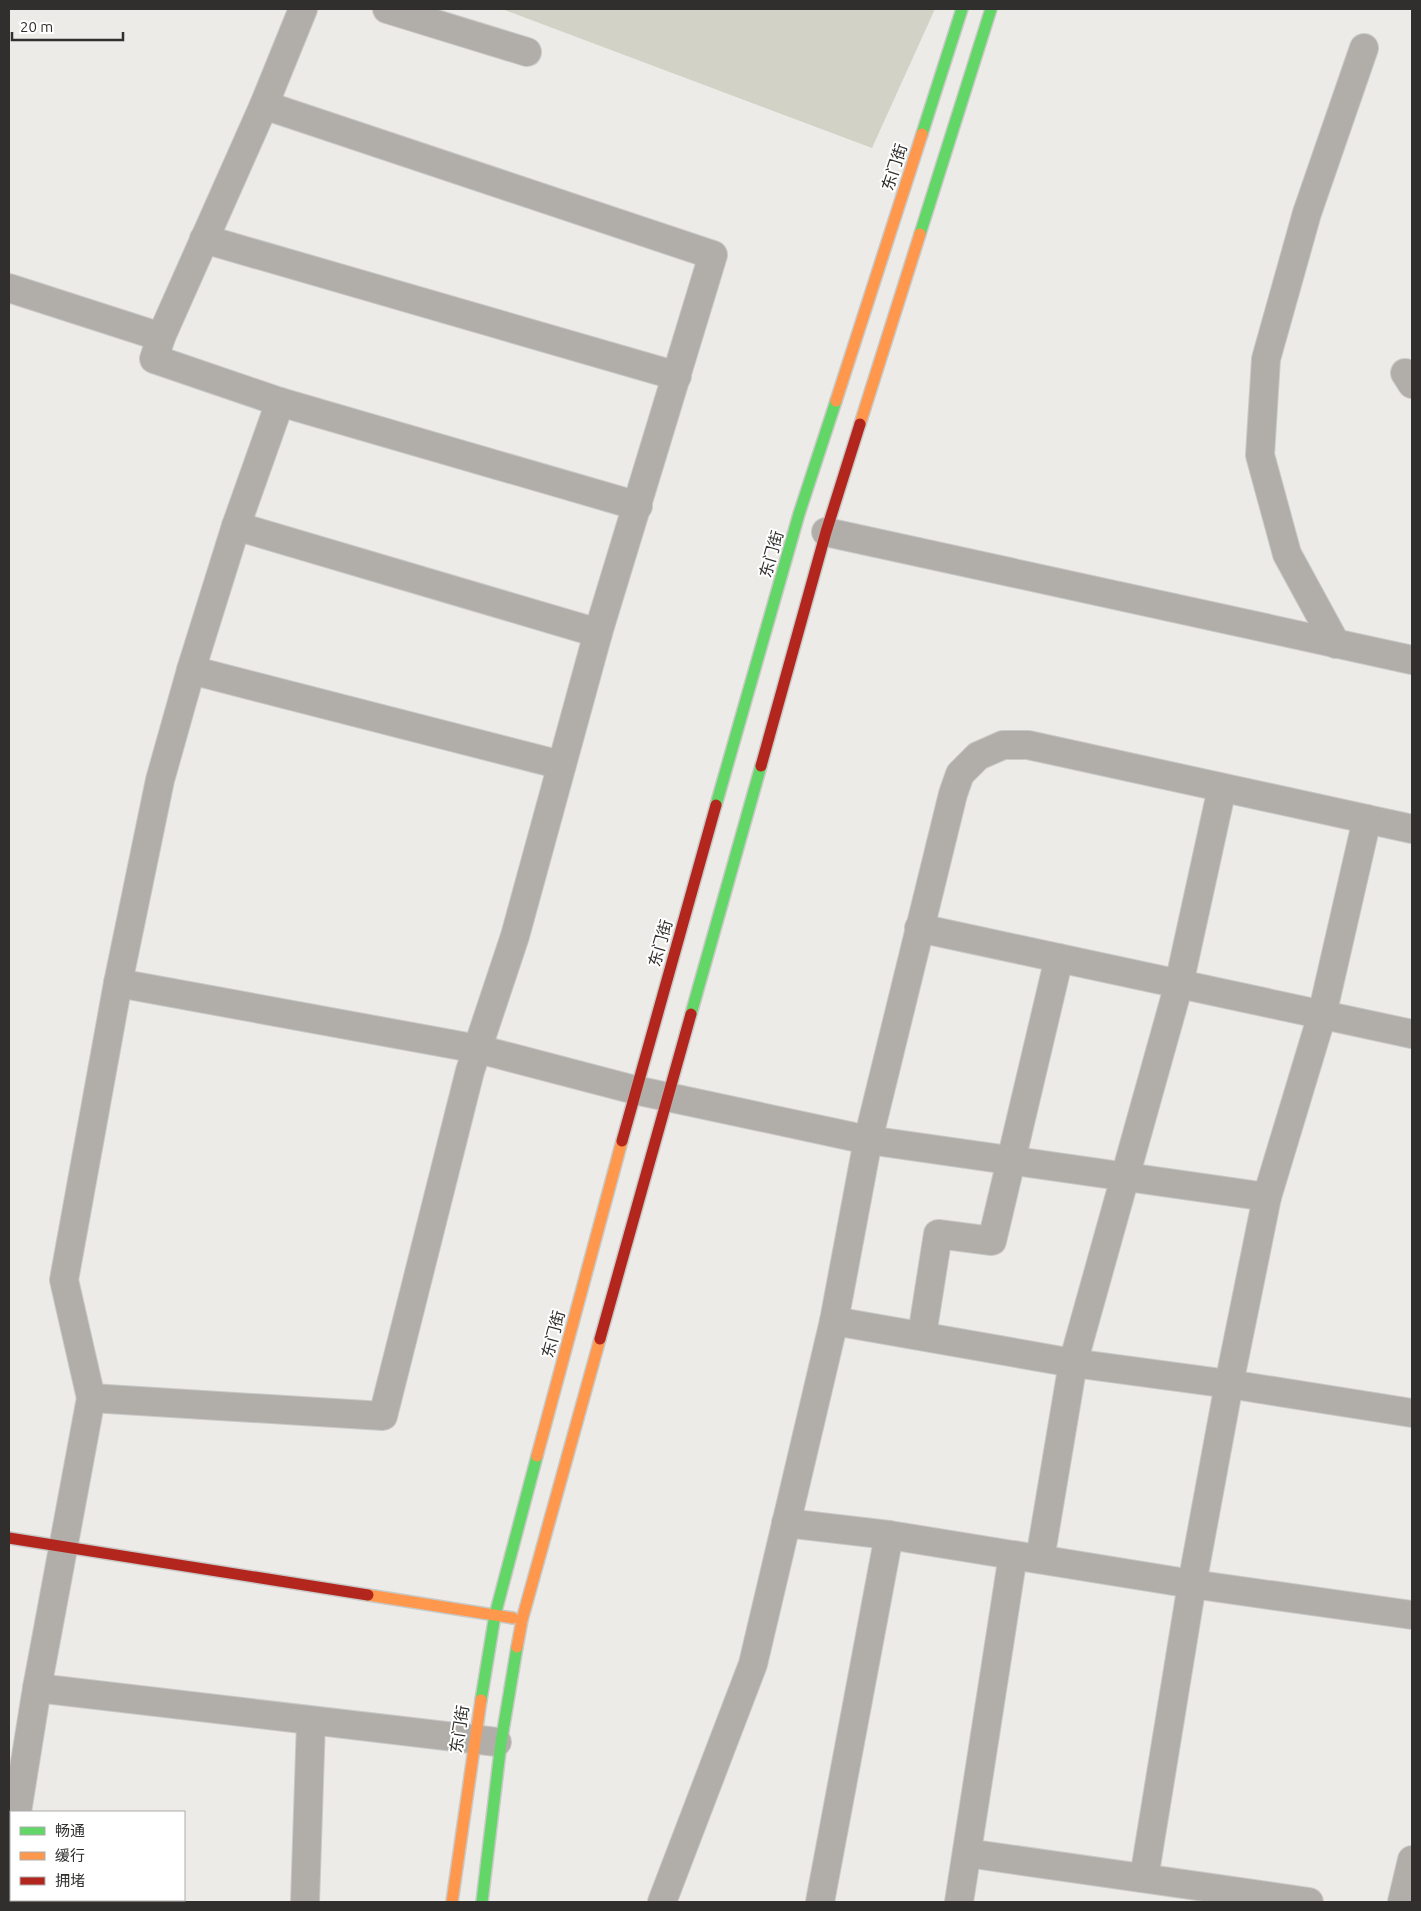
<svg xmlns="http://www.w3.org/2000/svg" width="1421" height="1911" viewBox="0 0 1421 1911" font-family="Ubuntu,'Noto Sans SC',sans-serif">
<rect width="100%" height="100%" fill="#ecebe8"/>
<!-- green -->
<polygon fill="#d2d2c6" points="502,9 935,9 872,148"/>
<g fill="none" stroke-linecap="round" stroke-linejoin="round">
<defs>
<g id="street">
<polyline points="387,9 527,52"/>
<polyline points="264,105 303,9"/>
<polyline points="204,239 677,376"/>
<polyline points="9,288 161,337 264,105 713,255 598,633 515,936 470,1071 383,1416 91,1398"/>
<polyline points="161,337 154,359 280,402 638,506"/>
<polyline points="1405,373 1412,384"/>
<polyline points="236,526 598,633"/>
<polyline points="826,532 1412,660"/>
<polyline points="1336,644 1287,554 1260,455 1266,359 1307,213 1364,48"/>
<polyline points="191,670 561,765"/>
<polyline points="919,928 1412,1034"/>
<polyline points="118,983 478,1049 635,1090 868,1140 1267,1197"/>
<polyline points="834,1321 1073,1363 1229,1384 1412,1413"/>
<polyline points="922,1335 938,1234 992,1241 1059,958"/>
<polyline points="786,1523 889,1535 1192,1584 1412,1615"/>
<polyline points="1040,1559 1073,1363 1179,984 1222,788"/>
<polyline points="37,1688 497,1742"/>
<polyline points="17,1812 37,1688 91,1398 64,1280 118,983 160,780 191,670 236,526 280,402"/>
<polyline points="967,1853 1309,1902"/>
<polyline points="9,1860 11,1844"/>
<polyline points="1144,1878 1192,1584 1229,1384 1267,1197 1322,1015 1367,819"/>
<polyline points="305,1902 311,1722"/>
<polyline points="662,1902 753,1664 834,1321 868,1140 953,794 960,774 978,756 1003,745 1028,745 1412,829"/>
<polyline points="820,1902 889,1535"/>
<polyline points="959,1902 1013,1555"/>
<polyline points="1402,1902 1412,1860"/>
</g>
<g id="fast">
<polyline points="922,134 962,9"/>
<polyline points="920,234 991,9"/>
<polyline points="716,805 799,514 836,401"/>
<polyline points="691,1014 761,766"/>
<polyline points="481,1700 495,1615 537,1456"/>
<polyline points="482,1902 501,1743 517,1647"/>
</g>
<g id="slow">
<polyline points="836,401 922,134"/>
<polyline points="860,424 920,234"/>
<polyline points="537,1456 622,1141"/>
<polyline points="368,1595 513,1618"/>
<polyline points="517,1647 522,1620 600,1339"/>
<polyline points="452,1902 481,1700"/>
</g>
<g id="jam">
<polyline points="761,766 826,532 860,424"/>
<polyline points="622,1141 716,805"/>
<polyline points="600,1339 691,1014"/>
<polyline points="9,1538 368,1595"/>
</g>
</defs>
<!-- street casing -->
<use href="#street" stroke="#c9c9c7" stroke-width="30"/>
<!-- fast casing -->
<use href="#fast" stroke="#c9c9c7" stroke-width="14"/>
<!-- slow casing -->
<use href="#slow" stroke="#c9c9c7" stroke-width="14"/>
<!-- jam casing -->
<use href="#jam" stroke="#c9c9c7" stroke-width="14"/>
<!-- street -->
<use href="#street" stroke="#b1aeaa" stroke-width="28"/>
<!-- fast -->
<use href="#fast" stroke="#63d668" stroke-width="11"/>
<!-- slow -->
<use href="#slow" stroke="#ff974d" stroke-width="11"/>
<!-- jam -->
<use href="#jam" stroke="#b3261e" stroke-width="11"/>
</g>
<g text-anchor="middle" dominant-baseline="central" stroke-width="4" stroke-linejoin="round" paint-order="stroke">
<!-- street labels -->
<g font-size="16" fill="#302f2d" stroke="#fff">
<text transform="translate(894 167) rotate(-72)">东门街</text>
<text transform="translate(771 554) rotate(-74)">东门街</text>
<text transform="translate(660 943) rotate(-74)">东门街</text>
<text transform="translate(553 1334) rotate(-75)">东门街</text>
<text transform="translate(459 1729) rotate(-81)">东门街</text>
</g>
</g>
<!-- border -->
<rect width="1421" height="1911" fill="none" stroke="#302f2d" stroke-width="20"/>
<!-- legend -->
<rect x="10" y="1811" width="175" height="90" fill="#ffffff" stroke="#acacab"/>
<rect x="20" y="1827" width="25" height="8" fill="#63d668" stroke="#acacab"/>
<text x="55" y="1836" font-size="15" fill="#302f2d">畅通</text>
<rect x="20" y="1852" width="25" height="8" fill="#ff974d" stroke="#acacab"/>
<text x="55" y="1861" font-size="15" fill="#302f2d">缓行</text>
<rect x="20" y="1877" width="25" height="8" fill="#b3261e" stroke="#acacab"/>
<text x="55" y="1886" font-size="15" fill="#302f2d">拥堵</text>
<!-- scale -->
<path d="M12 32v8h111v-8" fill="none" stroke="#302f2d" stroke-width="2.5"/>
<text x="20" y="32" font-size="15" fill="#302f2d" stroke="#ffffff" stroke-width="4" paint-order="stroke">20 m</text>
</svg>
